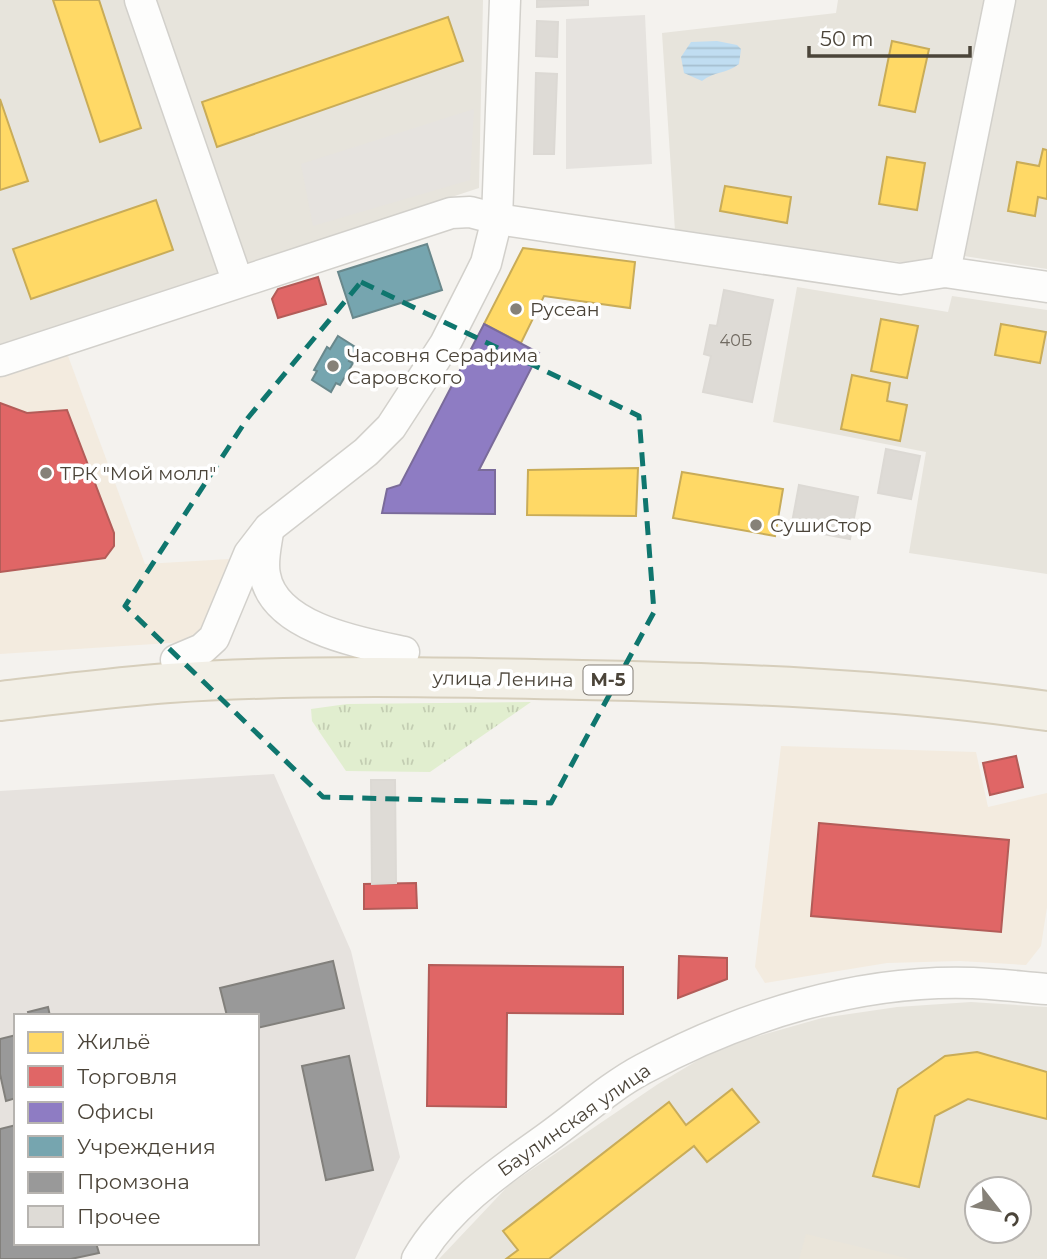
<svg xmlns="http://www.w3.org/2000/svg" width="1047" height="1259" viewBox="0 0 1047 1259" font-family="Montserrat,sans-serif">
<defs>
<pattern id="grass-tufts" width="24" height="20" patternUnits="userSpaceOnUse" patternTransform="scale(1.75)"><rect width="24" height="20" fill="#e1eecf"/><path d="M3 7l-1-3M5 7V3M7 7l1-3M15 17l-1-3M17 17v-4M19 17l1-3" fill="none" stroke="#c3cdb2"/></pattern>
<pattern id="water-rules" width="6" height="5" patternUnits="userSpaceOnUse" patternTransform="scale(1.75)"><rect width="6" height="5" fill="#c0ddf1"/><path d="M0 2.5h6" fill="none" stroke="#a6bfcf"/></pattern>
</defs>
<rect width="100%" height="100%" fill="#f4f2ee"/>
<!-- residential -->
<g fill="#e7e4dc" fill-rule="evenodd">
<polygon points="0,0 483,0 479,188 0,346"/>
<polygon points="838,0 1047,0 1047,269 964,256 914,264 675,231 662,33 836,13"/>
<polygon points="797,287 948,312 952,296 1047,310 1047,574 909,553 926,452 773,422"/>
<path d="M971 1002 1047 1007V1259H439L509 1185 658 1084 720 1047 822 1018 897 1007ZM977 1189H1019V1231H977Z"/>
</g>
<!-- commercial -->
<g fill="#f3ebdf">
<polygon points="64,345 145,564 229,559 214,613 205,632 185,642 0,654 0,367"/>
<polygon points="781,746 976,752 988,807 1047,793 1047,907 1041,946 1026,965 960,961 887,963 765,983 755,967"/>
</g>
<!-- industrial -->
<path fill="#e6e2de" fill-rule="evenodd" d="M274 774 351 951 400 1157 355 1259H0V791ZM16 1016H257V1243H16Z"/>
<!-- education -->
<polygon fill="#eae5da" points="806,1234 910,1259 799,1259"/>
<!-- grass -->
<polygon fill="url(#grass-tufts)" points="531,702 430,772 346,771 312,721 311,709 347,704"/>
<!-- parking -->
<g fill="#e6e3df">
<polygon points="645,15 652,164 566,169 566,19"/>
<polygon points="474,109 470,180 313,226 301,164"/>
</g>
<!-- water -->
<path fill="url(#water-rules)" d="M717 41 737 45 741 49 739 64C726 74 715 71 702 81L684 73 681 57 691 42Z"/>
<!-- homes -->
<g fill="#ffd966" stroke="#c9ac58" stroke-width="2">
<polygon points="53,0 99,0 141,128 100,142"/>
<polygon points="448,17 463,61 217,147 202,102"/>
<polygon points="892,41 929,49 915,112 879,105"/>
<polygon points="0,99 28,181 0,190"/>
<polygon points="1043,149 1047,150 1047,199 1038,197 1035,216 1008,211 1017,162 1039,166"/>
<polygon points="887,157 925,163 917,210 879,204"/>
<polygon points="725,186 791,197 787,223 720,211"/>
<polygon points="156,200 173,250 31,299 13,249"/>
<polygon points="523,248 635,262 630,308 544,296 521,343 484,324"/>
<polygon points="881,319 918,326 907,378 871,371"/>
<polygon points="1001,324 1046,332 1040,363 995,355"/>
<polygon points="852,375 890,383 887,401 907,405 900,441 841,429"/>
<polygon points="638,468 636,516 527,515 528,470"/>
<polygon points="682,472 783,489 775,536 673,518"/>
<polygon points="977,1052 1047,1072 1047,1119 968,1099 935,1116 919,1187 873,1176 898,1089 945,1056"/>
<polygon points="732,1089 759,1122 707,1162 694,1146 549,1259 506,1259 518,1250 503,1231 669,1102 686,1125"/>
</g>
<!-- shops -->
<g fill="#e06666" stroke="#b35c58" stroke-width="2">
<polygon points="318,277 326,304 278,318 272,299 278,289"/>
<polygon points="0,403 27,413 67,410 114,533 114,546 105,558 0,572"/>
<polygon points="1016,756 1023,787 990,795 983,763"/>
<polygon points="819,823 1009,840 1001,932 811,916"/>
<polygon points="416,883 417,908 364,909 364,884"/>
<polygon points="679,956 727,958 727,979 678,998"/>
<polygon points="429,965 623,967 623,1014 507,1013 506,1107 427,1106"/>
</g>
<!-- offices -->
<polygon fill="#8e7cc3" stroke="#7a6b9a" stroke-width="2" points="484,324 539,353 479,470 495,470 495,514 382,513 387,489 400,485"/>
<!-- public -->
<g fill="#76a5af" stroke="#69888c" stroke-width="2">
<polygon points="427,244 442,290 353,318 338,272"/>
<polygon points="338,336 357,348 349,361 353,363 340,385 336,383 331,392 312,380 317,371 314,370 327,347 330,349"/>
</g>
<!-- industry -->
<g fill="#999" stroke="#82807c" stroke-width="2">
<polygon points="333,961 344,1008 257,1028 257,1016 227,1016 220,988"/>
<polygon points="48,1007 50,1016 29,1016 28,1012"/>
<polygon points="16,1035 16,1098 6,1101 0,1074 0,1039"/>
<polygon points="349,1056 373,1170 326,1180 302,1066"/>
<polygon points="16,1125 16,1243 96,1243 99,1253 71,1259 0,1259 0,1129"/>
</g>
<!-- building -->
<g fill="#dedbd6" stroke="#dcd9d4" stroke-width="2">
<polygon points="537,0 588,0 588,5 537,7"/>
<polygon points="537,21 558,22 557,57 536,56"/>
<polygon points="536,73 557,74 554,154 534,154"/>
<polygon points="724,290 773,300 752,402 703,392 711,356 704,354 710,325 717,326"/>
<polygon points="886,449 920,456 911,499 878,493"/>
<polygon points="799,485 858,497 850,539 791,528"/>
<polygon points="371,780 395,780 396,883 372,884"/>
</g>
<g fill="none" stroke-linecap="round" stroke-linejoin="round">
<defs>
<g id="minor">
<polyline points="140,0 237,280"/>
<polyline points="945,272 1000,0"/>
<polyline points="0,361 451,213 470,212 497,219 900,279 945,272 1047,287"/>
<path d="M268 532C266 546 262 561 265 575 274 628 361 643 404 652"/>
<polyline points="176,660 202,649 214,638 249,554 269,528 366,452 391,427 445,344 476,283 486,263 497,219 505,0"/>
<path d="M417 1259C447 1207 500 1171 548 1137 579 1115 609 1087 643 1069 742 1016 859 979 973 983 998 984 1022 987 1047 989"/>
</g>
<path id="major" d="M0 701C56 695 112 687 169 683 306 674 444 677 582 680 738 683 893 689 1047 711"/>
</defs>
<!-- minor casing -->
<use href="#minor" stroke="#d2d0cb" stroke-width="33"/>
<!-- major casing -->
<use href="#major" stroke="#d6cebb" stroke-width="42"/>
<!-- minor -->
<use href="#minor" stroke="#fdfdfc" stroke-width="30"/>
<!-- major -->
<use href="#major" stroke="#f2efe6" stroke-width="38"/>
</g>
<!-- marked area -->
<path fill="none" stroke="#0f766e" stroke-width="5" stroke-dasharray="14 9" stroke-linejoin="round" d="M361 282 639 416 654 612 551 803 323 797 125 606 247 419Z"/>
<!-- markers -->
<g fill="#868178" stroke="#fff" stroke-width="2.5">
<circle cx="516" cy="309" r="7"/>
<circle cx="333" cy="366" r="7"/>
<circle cx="46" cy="473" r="7"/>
<circle cx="756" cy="525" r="7"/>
</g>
<g text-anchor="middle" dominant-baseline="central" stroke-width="7" stroke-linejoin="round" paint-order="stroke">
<!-- number labels -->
<g font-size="16" fill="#706a61">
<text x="736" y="340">40Б</text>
</g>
<!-- shield labels -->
<rect fill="#fff" stroke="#817c74" stroke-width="2" x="583.5" y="665.5" width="49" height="29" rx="5"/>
<g font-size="18" font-weight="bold" fill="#4b4439">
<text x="608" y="680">М-5</text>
</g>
<!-- poi labels -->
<g font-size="19" fill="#4b4439" stroke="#fff" text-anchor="start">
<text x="530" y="309">Русеан</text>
<text x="347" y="355">Часовня Серафима<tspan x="347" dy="22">Саровского</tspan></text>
<text x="60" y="473">ТРК "Мой молл"</text>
<text x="770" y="525">СушиСтор</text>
</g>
<!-- street labels -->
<g font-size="19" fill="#4b4439" stroke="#fff">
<text transform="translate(503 679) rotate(1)">улица Ленина</text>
<text transform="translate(574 1120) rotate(-35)">Баулинская улица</text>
</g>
</g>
<!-- legend -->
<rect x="14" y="1014" width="245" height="231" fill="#ffffff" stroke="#b7b4b0" stroke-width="2"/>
<rect x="28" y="1032" width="35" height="21" fill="#ffd966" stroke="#b7b4b0" stroke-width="2"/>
<text x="77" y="1049" font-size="21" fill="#4b4439">Жильё</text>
<rect x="28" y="1066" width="35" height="21" fill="#e06666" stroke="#b7b4b0" stroke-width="2"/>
<text x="77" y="1084" font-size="21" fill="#4b4439">Торговля</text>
<rect x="28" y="1102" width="35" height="21" fill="#8e7cc3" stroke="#b7b4b0" stroke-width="2"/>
<text x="77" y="1119" font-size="21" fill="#4b4439">Офисы</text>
<rect x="28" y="1136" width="35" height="21" fill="#76a5af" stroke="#b7b4b0" stroke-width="2"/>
<text x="77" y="1154" font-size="21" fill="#4b4439">Учреждения</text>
<rect x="28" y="1172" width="35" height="21" fill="#999999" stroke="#b7b4b0" stroke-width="2"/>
<text x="77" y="1189" font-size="21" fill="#4b4439">Промзона</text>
<rect x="28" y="1206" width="35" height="21" fill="#dedbd6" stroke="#b7b4b0" stroke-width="2"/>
<text x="77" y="1224" font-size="21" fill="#4b4439">Прочее</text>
<!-- north arrow -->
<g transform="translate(998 1210) rotate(121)"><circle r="33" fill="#ffffff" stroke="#b7b4b0" stroke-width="2"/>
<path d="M0-5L12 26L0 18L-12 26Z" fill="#868178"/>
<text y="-10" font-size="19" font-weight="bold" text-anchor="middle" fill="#4b4439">С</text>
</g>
<!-- scale -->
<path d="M809 46v10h161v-10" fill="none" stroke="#4b4439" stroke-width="3.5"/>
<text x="820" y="46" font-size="21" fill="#4b4439" stroke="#ffffff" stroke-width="5" paint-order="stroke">50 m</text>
</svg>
